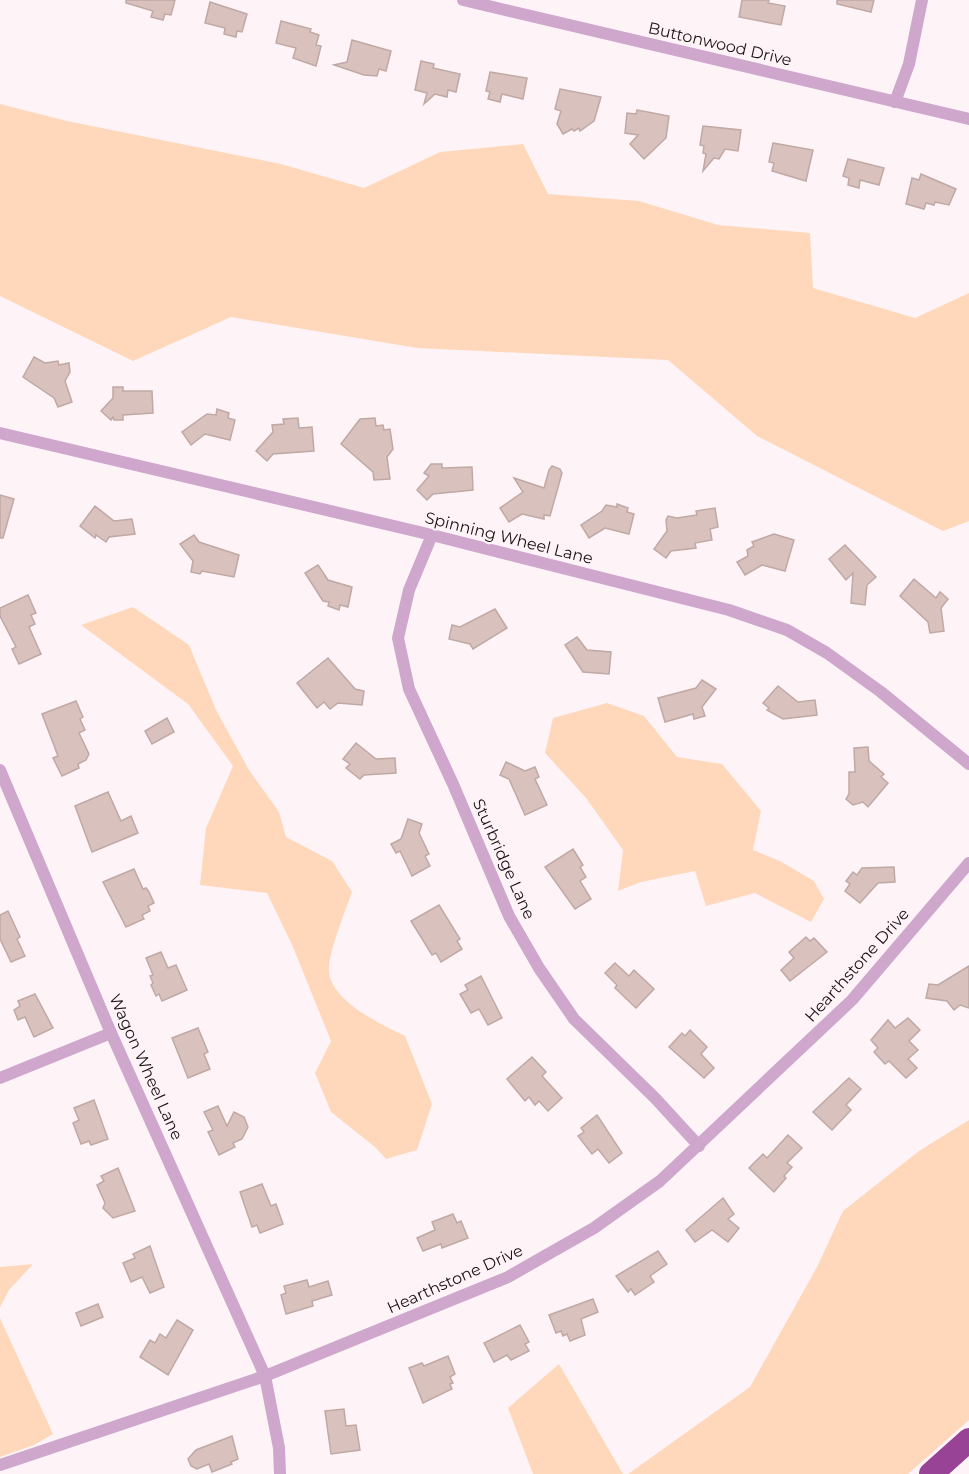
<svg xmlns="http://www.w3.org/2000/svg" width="969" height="1474" viewBox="0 0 969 1474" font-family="Montserrat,sans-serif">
<rect width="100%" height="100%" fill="#fef4f7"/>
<!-- green -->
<g fill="#ffd8bc">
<polygon points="0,104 67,121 281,164 364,188 440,152 523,144 548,194 639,201 718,225 810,233 813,288 915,318 969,293 969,521 943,531 757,436 668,360 417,348 231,317 133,361 0,296"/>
<path d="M133 607 189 645 216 710 249 770 279 812 286 837 332 861 352 892C346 909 327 956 329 972 332 1002 381 1024 405 1036L432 1104 417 1150 386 1159 375 1147 331 1112 315 1073 331 1041 293 947 267 893 200 885 206 828 233 766 188 704 81 625Z"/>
<polygon points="607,703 644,716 677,757 722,764 761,811 753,850 780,861 814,881 824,899 811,922 755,893 706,906 695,871 641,882 618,891 623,850 586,798 545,753 553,718"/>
<polygon points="969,1120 969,1420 908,1474 628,1474 750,1387 817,1267 843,1211 919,1151"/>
<polygon points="33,1264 9,1290 0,1307 0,1267"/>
<polygon points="0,1318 53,1434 34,1445 0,1457"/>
<polygon points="559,1364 623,1474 533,1474 508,1408"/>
</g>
<!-- building -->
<g fill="#d9c1bd" stroke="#c0a8a5" stroke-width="1.5">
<polygon points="126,0 175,0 171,15 165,14 163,20 151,17 153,11 126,3"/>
<polygon points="742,0 769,0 768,3 785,6 781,25 739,17"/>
<polygon points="837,0 874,0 871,12 837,4"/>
<polygon points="210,2 247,14 242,32 237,31 236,37 224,34 225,28 205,23"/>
<polygon points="281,21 311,29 310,32 319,35 316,45 321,46 316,66 293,58 296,48 276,43"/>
<polygon points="352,40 391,51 386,71 379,69 377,76 364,75 334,65 347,62"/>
<polygon points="421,61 434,64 433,68 460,74 456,92 448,90 447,97 435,94 424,104 427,93 415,90"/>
<polygon points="490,72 527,78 523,99 502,94 500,102 488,99 490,92 486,91"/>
<polygon points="560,89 601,97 594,121 580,131 579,128 574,131 572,129 563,134 557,124 561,111 555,109"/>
<polygon points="637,110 669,116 666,138 644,159 630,144 638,135 625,133 627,113 636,114"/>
<polygon points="703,126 741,130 738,151 725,149 719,159 714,158 703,171 706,154 703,153 704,146 700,145"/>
<polygon points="773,143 813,150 806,181 772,171 774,163 769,162"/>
<polygon points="848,159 884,168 879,185 860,180 859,188 848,185 849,178 843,176"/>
<polygon points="921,174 956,189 949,205 935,202 934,205 926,203 924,209 906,204 912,178 919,180"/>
<polygon points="34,357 45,363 58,361 59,365 69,363 70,372 65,381 72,402 58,407 54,398 23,377"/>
<polygon points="113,387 123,387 123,391 152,391 153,413 123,415 123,420 114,420 113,417 111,420 101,411 113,398"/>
<polygon points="217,409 229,413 228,418 235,420 230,440 205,434 191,445 182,432 207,414 216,415"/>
<polygon points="298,418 299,428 312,427 314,451 273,454 267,461 256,451 273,432 272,425 284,424 283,419"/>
<polygon points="375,418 376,426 383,425 384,430 390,429 393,449 387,457 390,479 374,480 373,472 341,444 360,419"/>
<polygon points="431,464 442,464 442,468 472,467 473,490 433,494 427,500 417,490 429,476 424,473"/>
<polygon points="552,466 560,469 562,473 550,516 544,515 544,519 522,514 509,522 500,508 523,492 514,478 544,488 549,470"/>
<polygon points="0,495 14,499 3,538 0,538"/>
<polygon points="617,504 628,508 627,512 634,514 629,534 605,528 589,538 581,525 602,511 606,505 617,507"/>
<polygon points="95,506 114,521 132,519 135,534 109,537 106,542 96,535 95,538 80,526"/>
<polygon points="715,508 718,527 710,529 712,540 695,543 696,548 671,551 666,558 654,549 667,531 666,520 668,516 677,518 697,515 696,511"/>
<polygon points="774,534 794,540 785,571 762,565 745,575 737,562 748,556 747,550 754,546 752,542"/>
<polygon points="194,535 199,542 239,555 234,577 202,571 200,574 191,572 193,561 180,544"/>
<polygon points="845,545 876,577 867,585 865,605 851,603 853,573 846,580 829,559"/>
<polygon points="318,565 328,580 352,587 348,607 340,605 339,610 328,606 329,602 323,601 305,573"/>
<polygon points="914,579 936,598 940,592 948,599 941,608 944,631 930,633 928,622 900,596"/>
<polygon points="28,595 36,613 31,615 35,624 29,627 41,654 19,664 12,649 16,647 0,616 0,608"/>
<polygon points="495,609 507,628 473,649 470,644 449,639 452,625 460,627"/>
<polygon points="577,637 587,650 611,652 609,674 583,672 565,645"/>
<polygon points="328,658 355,689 364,691 362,705 338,703 330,709 324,702 317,708 297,683"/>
<polygon points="702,680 716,689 702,707 705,716 694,719 693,714 665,722 658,698 696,688"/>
<polygon points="778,686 798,702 815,700 817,715 783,719 767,710 769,708 763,703"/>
<polygon points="76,701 83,717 80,719 85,730 79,733 89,754 86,760 78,764 79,768 62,776 53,758 58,756 42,714"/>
<polygon points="167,718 174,732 152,744 145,731"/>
<polygon points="356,743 376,759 395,758 396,773 364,775 360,779 346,768 350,764 343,759"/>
<polygon points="868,747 869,761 884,774 881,777 888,783 868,807 863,802 853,805 846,799 849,794 849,772 855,772 854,748"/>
<polygon points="506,762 525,771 535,767 539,777 535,779 547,805 525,815 509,779 500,775"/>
<polygon points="108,792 121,821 131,816 138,833 92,852 75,806"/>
<polygon points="408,819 422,824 419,833 429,854 425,856 430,866 412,876 400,851 396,853 391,844 401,839"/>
<polygon points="573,849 583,865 580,867 586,877 580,881 591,899 575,909 545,867"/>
<polygon points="894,867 895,882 878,883 860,903 845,891 850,884 846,881 853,872 857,875 862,868"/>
<polygon points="134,869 143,889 146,888 149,892 154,903 148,906 150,911 142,915 144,919 126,927 103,882"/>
<polygon points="439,905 460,939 457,941 462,949 441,962 436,953 432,955 411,921"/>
<polygon points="8,911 20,937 17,939 25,956 11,962 0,939 0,915"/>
<polygon points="806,937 810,941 814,938 827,952 790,981 781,970 794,958 789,952"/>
<polygon points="161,952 168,968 176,965 187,990 162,1001 159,994 156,996 151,985 153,983 150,976 153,975 146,958"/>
<polygon points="615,963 629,976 634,970 654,989 636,1008 615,988 617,985 605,973"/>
<polygon points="969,966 969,1008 960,1005 954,1010 947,1001 926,998 929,984 938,985"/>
<polygon points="481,976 502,1018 488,1025 479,1009 471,1013 460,994 468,990 465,985"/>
<polygon points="35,994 53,1028 34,1037 25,1017 18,1020 14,1010 20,1006 18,1001"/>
<polygon points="908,1018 920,1030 909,1041 918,1050 908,1059 917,1068 906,1078 889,1061 885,1064 874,1052 878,1048 871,1040 888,1020 895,1028"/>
<polygon points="198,1028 208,1052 204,1054 210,1069 188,1078 172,1038"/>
<polygon points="690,1030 707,1047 701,1054 714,1068 704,1078 669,1047 682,1033 685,1036"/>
<polygon points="532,1057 546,1072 542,1076 562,1098 548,1111 539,1101 535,1105 529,1097 525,1101 507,1079"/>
<polygon points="849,1078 861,1089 846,1105 851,1110 832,1130 813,1112"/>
<polygon points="94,1100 108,1139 91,1145 89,1141 81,1144 73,1123 79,1120 74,1108"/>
<polygon points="218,1106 227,1126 234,1112 244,1117 248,1127 242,1139 233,1143 235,1147 219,1155 208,1132 213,1130 204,1112"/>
<polygon points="597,1115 622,1153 609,1163 598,1149 592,1154 578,1136 584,1132 581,1128"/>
<polygon points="788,1135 802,1148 787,1163 792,1167 784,1176 786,1178 774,1192 749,1168 763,1154 767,1158"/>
<polygon points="118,1168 135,1211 113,1218 103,1208 105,1203 97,1185 104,1181 101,1176"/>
<polygon points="262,1184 271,1206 276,1204 283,1224 260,1233 257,1225 252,1227 240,1192"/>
<polygon points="723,1198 734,1214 728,1219 739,1228 728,1242 712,1230 695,1242 686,1230"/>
<polygon points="453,1214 457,1223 461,1221 468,1238 442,1248 441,1244 423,1251 417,1238 435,1230 432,1222"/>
<polygon points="150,1246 164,1287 150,1293 142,1277 131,1282 123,1263 135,1258 133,1254"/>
<polygon points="658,1251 667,1264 650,1276 654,1282 635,1295 631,1289 628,1292 616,1276"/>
<polygon points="307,1280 309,1287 328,1281 332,1295 312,1301 313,1306 286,1314 281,1295 286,1293 284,1286"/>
<polygon points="593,1299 598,1312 581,1319 585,1335 570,1341 567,1334 563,1336 561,1331 556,1333 549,1315"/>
<polygon points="98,1304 103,1317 81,1326 76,1313"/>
<polygon points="177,1320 193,1330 168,1375 140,1357 150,1340 155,1343 160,1334 166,1338"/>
<polygon points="520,1325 529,1342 525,1344 529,1351 511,1360 507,1355 494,1362 484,1343"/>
<polygon points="448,1356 455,1374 450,1377 453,1383 450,1384 452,1389 423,1403 409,1368 422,1363 424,1366"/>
<polygon points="344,1409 346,1426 356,1425 360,1450 331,1454 325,1411"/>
<polygon points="232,1436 238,1459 231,1462 232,1464 212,1472 209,1464 197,1469 191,1466 188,1459 196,1450"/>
</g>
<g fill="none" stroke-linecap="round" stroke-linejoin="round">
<!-- street -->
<g stroke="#cfa6cc" stroke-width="12">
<polyline points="463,0 969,119"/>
<polyline points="895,102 909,64 922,0"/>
<polyline points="0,433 432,535 729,610 787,630 827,653 881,692 969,764"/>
<polyline points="432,535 409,590 398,638 409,689 453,784 509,916 539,968 574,1019 655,1098 699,1146"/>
<polyline points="0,770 111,1033 265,1376 279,1448 280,1474"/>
<polyline points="0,1078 111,1033"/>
<polyline points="0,1465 265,1376 508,1277 594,1228 660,1181 852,1000 969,863"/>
</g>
<!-- highway -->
<polyline stroke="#994397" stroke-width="24" points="931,1474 969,1440"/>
</g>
<g text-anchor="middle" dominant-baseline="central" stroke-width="4.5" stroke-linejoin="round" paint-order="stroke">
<!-- street labels -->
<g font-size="16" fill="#1a1215" stroke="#fef4f7">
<text transform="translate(720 44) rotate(13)">Buttonwood Drive</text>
<text transform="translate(509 538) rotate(14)">Spinning Wheel Lane</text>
<text transform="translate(504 859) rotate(66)">Sturbridge Lane</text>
<text transform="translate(857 965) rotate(-48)">Hearthstone Drive</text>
<text transform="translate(146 1067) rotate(66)">Wagon Wheel Lane</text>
<text transform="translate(455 1279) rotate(-24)">Hearthstone Drive</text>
</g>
</g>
</svg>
